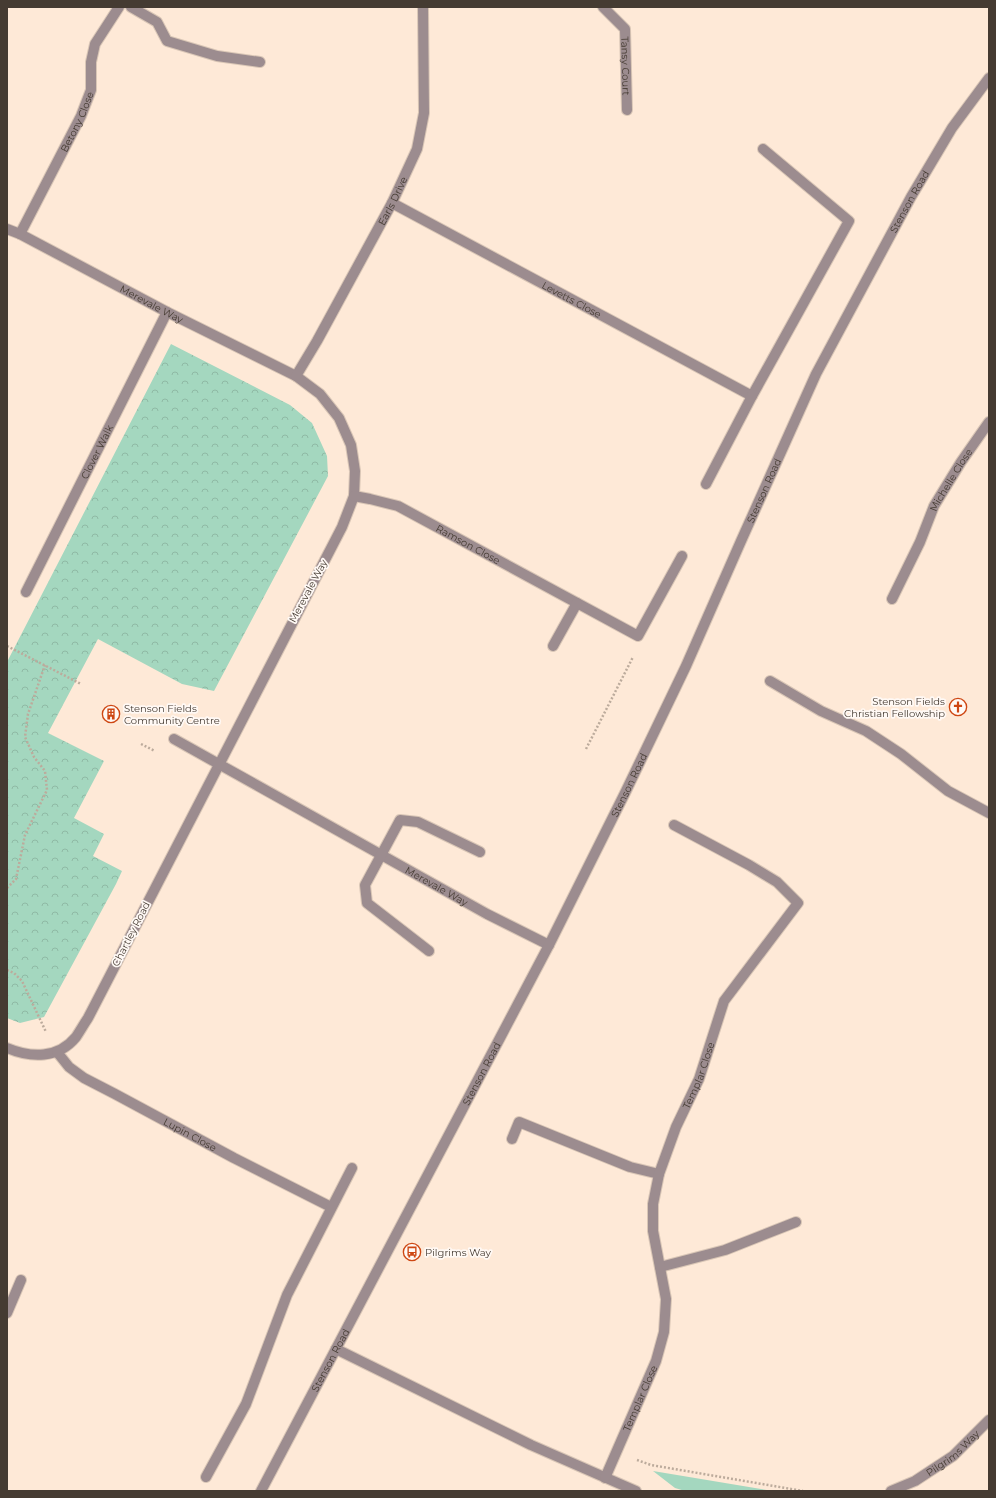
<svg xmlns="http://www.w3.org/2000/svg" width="996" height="1498" viewBox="0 0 996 1498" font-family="Montserrat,sans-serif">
<defs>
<pattern id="forest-crowns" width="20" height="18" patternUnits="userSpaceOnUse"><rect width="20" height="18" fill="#a4d7bf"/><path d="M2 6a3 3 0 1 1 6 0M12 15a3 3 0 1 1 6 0" fill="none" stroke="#8fb9a5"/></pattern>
</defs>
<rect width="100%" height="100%" fill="#fee9d7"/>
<!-- grass -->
<polygon fill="#a4d7bf" points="653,1471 773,1491 685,1491 675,1488"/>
<!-- forest -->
<polygon fill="url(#forest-crowns)" points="171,344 290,405 312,423 327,456 328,476 214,691 182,684 98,639 48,733 104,761 74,818 104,834 93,856 122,871 116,884 44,1017 20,1023 7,1018 7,662"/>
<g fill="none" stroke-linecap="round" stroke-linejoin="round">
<defs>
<g id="minor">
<polyline points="131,7 157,22 167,41 217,56 260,62"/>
<path id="s1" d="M603 7 625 29 627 110"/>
<path id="s2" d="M392 203 752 396"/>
<path id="s3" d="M7 229 20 234 167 312 296 376 320 394 339 418 351 445 355 471 354 496 342 527 88 1018C84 1024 80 1031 76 1037 58 1059 31 1058 7 1048"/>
<path id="s4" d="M20 234 81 116 91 90V62L95 44 119 7"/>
<path id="s5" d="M296 376 317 341 392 203 417 149 424 113 423 7"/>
<polyline points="706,484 752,396 849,221 763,149"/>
<path id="s6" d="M354 496 370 499 398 506 638 636 682 556"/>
<path id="s7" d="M26 592 167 312"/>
<path id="s8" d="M892 599 920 542 934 506 961 462 989 422"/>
<polyline points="553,646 577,603"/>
<polyline points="770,681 821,711 866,731 901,754 948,791 989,813"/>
<path id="s9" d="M174 739 487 914 549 945"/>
<polyline points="429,951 367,903 365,885 400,820 418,822 480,852"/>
<path id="s10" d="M57 1052 69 1067 84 1078 115 1094 234 1158 331 1207"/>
<polyline points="512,1139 519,1122 630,1167 659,1174"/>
<polyline points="660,1267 725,1250 796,1222"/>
<polyline points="7,1313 21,1280"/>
<polyline points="336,1349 531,1445 636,1491"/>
<polyline points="206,1477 246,1404 287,1295 352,1168"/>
<path id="s11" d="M605 1478 656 1361 664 1332 666 1299 653 1231V1204L659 1174 676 1127 699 1079 724 1001 798 903 777 882 749 865 674 825"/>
<path id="s12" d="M261 1491 549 945 625 793 686 666 741 541 816 374 911 197 952 128 989 78"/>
<path id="s13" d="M891 1491 915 1481 953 1456 989 1420"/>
</g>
</defs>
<!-- minor casing -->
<use href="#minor" stroke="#d9c6b6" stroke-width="12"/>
<!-- path -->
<g stroke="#bcab9c" stroke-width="2.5" stroke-dasharray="2 2" stroke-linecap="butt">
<polyline points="7,646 81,684"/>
<polyline points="141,744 155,751"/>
<polyline points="586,749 633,657"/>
<polyline points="7,888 16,879 25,835 47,790 45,771 34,757 25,737 28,714 45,665"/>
<polyline points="7,970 14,973 22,981 46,1032"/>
<polyline points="637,1460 651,1465 803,1491"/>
</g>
<!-- minor -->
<use href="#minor" stroke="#9c8c8f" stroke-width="10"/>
</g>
<!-- icons -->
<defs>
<symbol id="church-ring" viewBox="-11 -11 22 22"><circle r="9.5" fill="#fff9f5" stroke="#ce4713" stroke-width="1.5"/><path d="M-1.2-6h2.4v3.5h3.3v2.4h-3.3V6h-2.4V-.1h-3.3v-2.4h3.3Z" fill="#ce4713"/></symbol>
<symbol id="building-ring" viewBox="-11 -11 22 22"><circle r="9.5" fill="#fff9f5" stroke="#ce4713" stroke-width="1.5"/><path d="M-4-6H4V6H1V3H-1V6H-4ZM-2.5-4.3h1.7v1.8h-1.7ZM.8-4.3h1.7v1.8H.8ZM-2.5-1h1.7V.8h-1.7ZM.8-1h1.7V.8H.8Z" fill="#ce4713"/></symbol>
<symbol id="bus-ring" viewBox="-11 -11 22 22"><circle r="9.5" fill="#fff9f5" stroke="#ce4713" stroke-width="1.5"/><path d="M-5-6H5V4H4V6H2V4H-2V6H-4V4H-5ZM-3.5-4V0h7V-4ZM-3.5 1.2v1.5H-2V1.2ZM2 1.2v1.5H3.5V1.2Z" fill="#ce4713"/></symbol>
</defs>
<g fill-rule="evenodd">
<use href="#church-ring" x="948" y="697" width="20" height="20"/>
<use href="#building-ring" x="101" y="704" width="20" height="20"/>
<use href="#bus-ring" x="402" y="1242" width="20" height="20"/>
</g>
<g text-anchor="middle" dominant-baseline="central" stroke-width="3.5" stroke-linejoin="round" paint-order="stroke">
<!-- street labels -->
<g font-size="10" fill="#453b32" stroke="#fff9f5">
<text stroke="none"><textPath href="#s1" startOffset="68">Tansy Court</textPath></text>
<text stroke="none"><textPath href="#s4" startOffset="126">Betony Close</textPath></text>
<text stroke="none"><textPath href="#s5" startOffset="200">Earls Drive</textPath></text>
<text stroke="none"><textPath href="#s12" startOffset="1444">Stenson Road</textPath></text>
<text stroke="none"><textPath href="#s2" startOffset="204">Levetts Close</textPath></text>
<text stroke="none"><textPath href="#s3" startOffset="163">Merevale Way</textPath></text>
<text stroke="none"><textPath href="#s7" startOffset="157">Clover Walk</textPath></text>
<text stroke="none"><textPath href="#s8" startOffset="133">Michelle Close</textPath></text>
<text stroke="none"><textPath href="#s12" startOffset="1120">Stenson Road</textPath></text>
<text stroke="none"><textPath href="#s6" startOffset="125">Ramson Close</textPath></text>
<text transform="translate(308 591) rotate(-62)">Merevale Way</text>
<text stroke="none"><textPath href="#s12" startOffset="796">Stenson Road</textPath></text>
<text stroke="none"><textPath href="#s9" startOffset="301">Merevale Way</textPath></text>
<text transform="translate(131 934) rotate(-63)">Chartley Road</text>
<text stroke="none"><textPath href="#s12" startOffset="472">Stenson Road</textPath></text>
<text stroke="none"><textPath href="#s11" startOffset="424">Templar Close</textPath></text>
<text stroke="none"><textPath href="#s10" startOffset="158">Lupin Close</textPath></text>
<text stroke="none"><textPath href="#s12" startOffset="148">Stenson Road</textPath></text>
<text stroke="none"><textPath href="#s11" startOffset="87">Templar Close</textPath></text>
<text stroke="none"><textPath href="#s13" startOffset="73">Pilgrims Way</textPath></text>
</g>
<!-- poi labels -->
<g font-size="10" fill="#453b32" stroke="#fff9f5" text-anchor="start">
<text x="945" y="701" text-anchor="end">Stenson Fields<tspan x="945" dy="12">Christian Fellowship</tspan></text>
<text x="124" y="708">Stenson Fields<tspan x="124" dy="12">Community Centre</tspan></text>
<text x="425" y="1252">Pilgrims Way</text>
</g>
</g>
<!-- border -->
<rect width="996" height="1498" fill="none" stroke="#453b32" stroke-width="16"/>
</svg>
